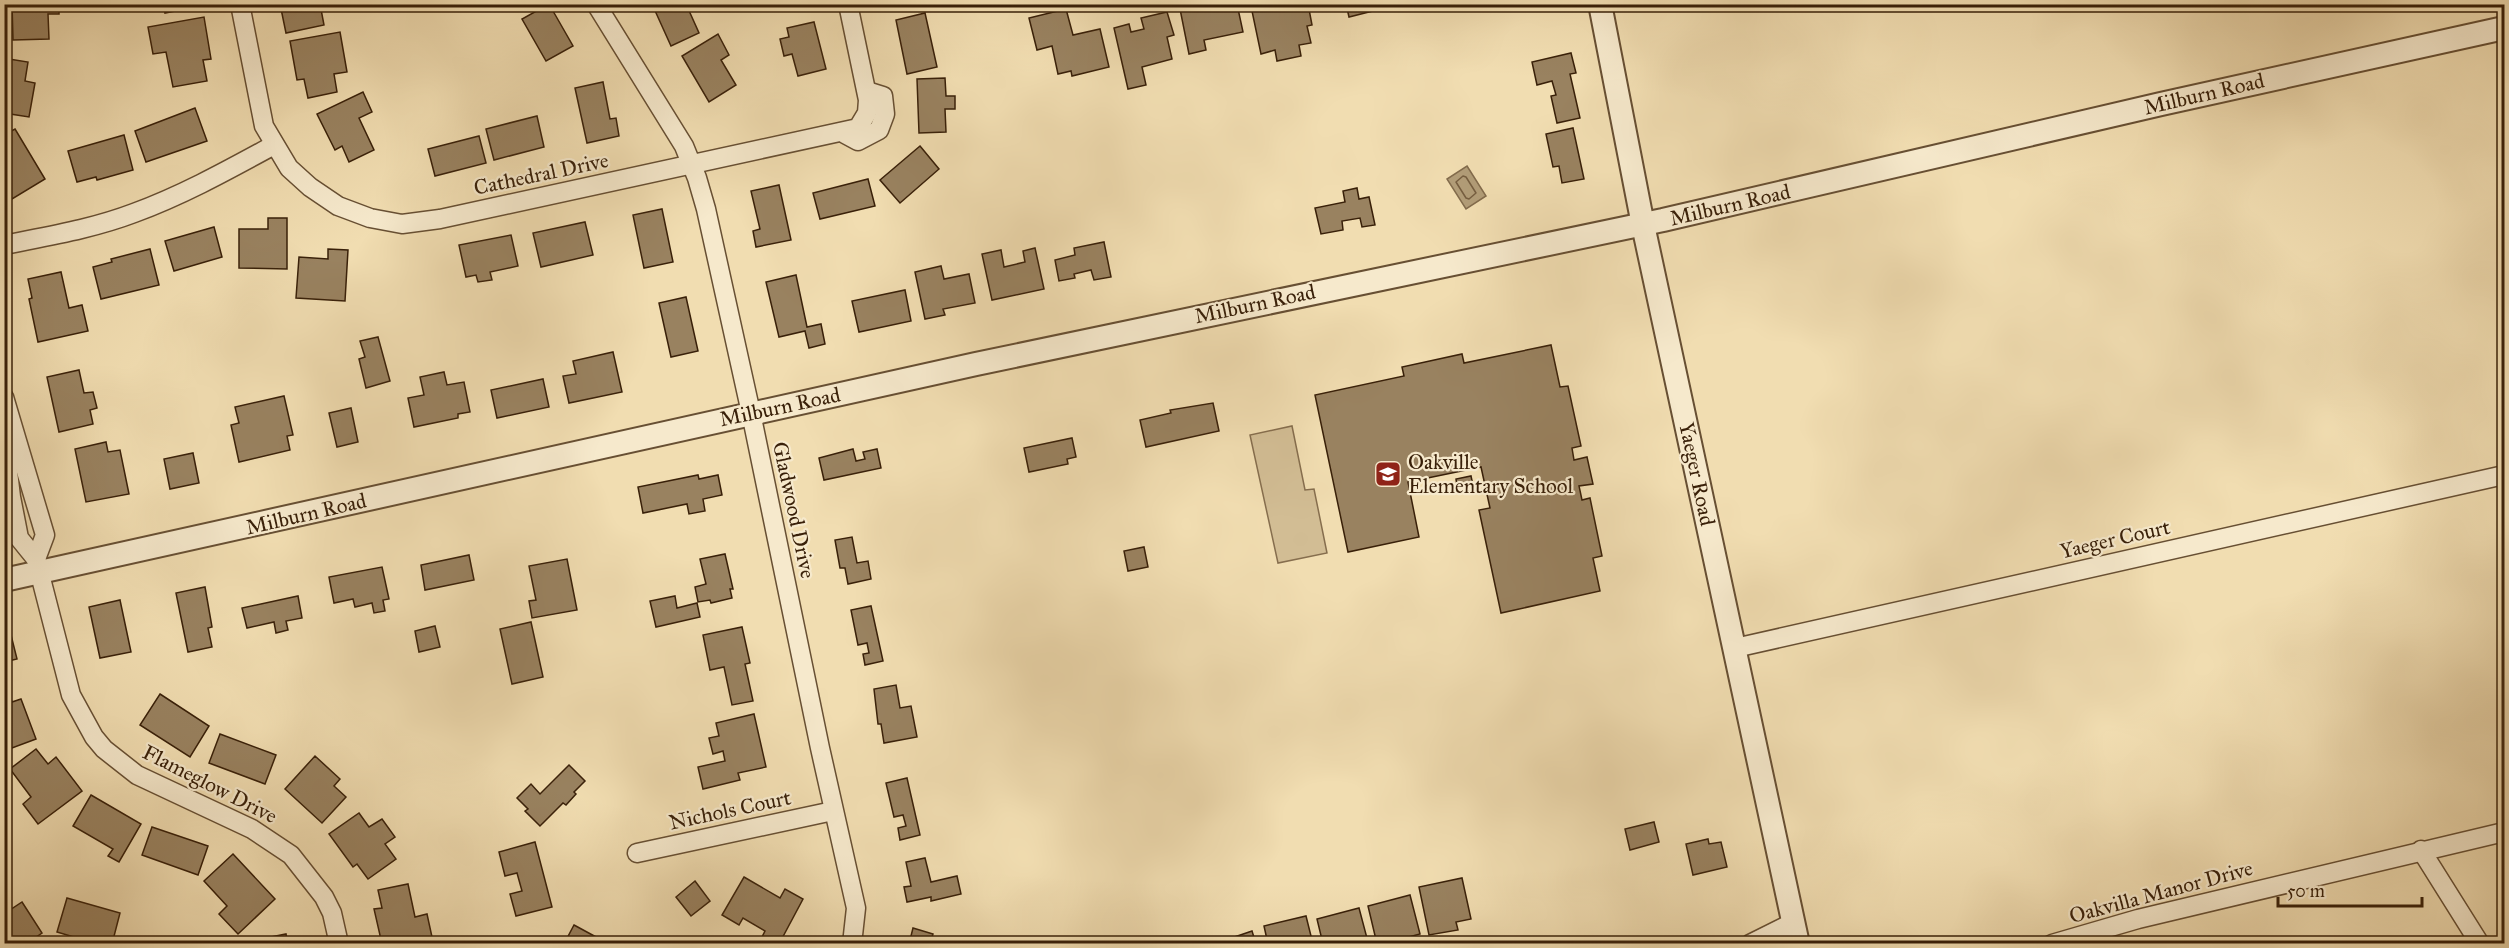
<svg xmlns="http://www.w3.org/2000/svg" width="2509" height="948" viewBox="0 0 2509 948" font-family="'IM FELL Great Primer',serif">
<rect width="100%" height="100%" fill="#f1ddb1"/>
<filter id="stains"><feTurbulence type="fractalNoise" baseFrequency=".00333" numOctaves="4"/><feColorMatrix values="0 0 0 0 .2 0 0 0 0 .09 0 0 0 0 .02 0 0 0 .5 -.17"/></filter>
<radialGradient id="worn" r=".72"><stop offset=".6" stop-color="#630" stop-opacity="0"/><stop offset="1" stop-color="#630" stop-opacity=".3"/></radialGradient>
<!-- green -->
<polygon fill="#d2bd94" stroke="#866e4e" stroke-width="1.5" points="1292,426 1305,490 1314,489 1327,553 1278,563 1250,435"/>
<!-- water -->
<polygon fill="#b29d78" stroke="#826b4c" stroke-width="1.5" points="1467,166 1486,196 1466,209 1447,179"/>
<g fill="none" stroke-linecap="round" stroke-linejoin="round">
<!-- shore -->
<polygon stroke="#765e40" stroke-width="1.5" points="1463,176 1466,177 1476,193 1469,199 1466,198 1456,182"/>
</g>
<!-- building -->
<g fill="#998260" stroke="#392009" stroke-width="1.5">
<polygon points="12,4 59,4 59,14 48,14 49,39 13,40"/>
<polygon points="164,4 200,4 200,6 165,13"/>
<polygon points="280,4 320,4 324,25 286,33"/>
<polygon points="549,4 573,46 546,61 522,19"/>
<polygon points="652,4 686,4 699,33 671,46"/>
<polygon points="1179,4 1237,4 1243,32 1204,40 1206,50 1189,54"/>
<polygon points="1308,4 1312,25 1307,26 1311,43 1299,45 1301,56 1277,61 1275,50 1261,54 1252,11 1279,4"/>
<polygon points="1346,4 1385,4 1385,8 1349,17"/>
<polygon points="1066,9 1073,35 1100,29 1109,67 1072,76 1071,71 1058,74 1052,46 1037,50 1029,18"/>
<polygon points="1167,12 1174,35 1167,37 1172,59 1142,67 1146,85 1128,89 1114,28 1129,24 1131,32 1144,29 1141,18"/>
<polygon points="925,13 937,67 907,74 896,20"/>
<polygon points="204,17 211,59 203,60 207,81 173,87 166,52 153,54 148,27"/>
<polygon points="814,22 826,69 798,76 792,54 784,56 780,39 789,37 787,28"/>
<polygon points="340,32 347,72 334,74 337,92 308,98 304,79 297,80 290,41"/>
<polygon points="718,34 729,55 721,60 736,85 709,102 682,56"/>
<polygon points="1571,53 1576,73 1570,74 1580,118 1557,123 1551,96 1556,95 1552,81 1537,85 1532,62"/>
<polygon points="9,59 28,62 25,81 35,83 29,117 4,113 4,86"/>
<polygon points="945,78 946,96 955,96 955,109 945,109 946,132 919,133 917,79"/>
<polygon points="603,82 610,119 616,118 619,136 587,143 575,88"/>
<polygon points="363,92 372,112 359,118 374,150 349,162 342,146 335,150 317,114"/>
<polygon points="195,108 207,141 146,162 135,131"/>
<polygon points="537,116 544,147 494,160 486,129"/>
<polygon points="1573,128 1584,179 1562,183 1559,166 1553,167 1546,134"/>
<polygon points="15,129 45,179 12,199 4,187 4,135"/>
<polygon points="124,135 133,170 97,180 96,177 77,182 68,151"/>
<polygon points="479,136 486,163 435,176 428,149"/>
<polygon points="920,146 939,169 900,203 880,180"/>
<polygon points="868,179 875,206 820,219 813,193"/>
<polygon points="779,185 791,240 756,247 753,231 760,229 751,191"/>
<polygon points="1357,188 1359,199 1369,197 1375,225 1362,227 1360,218 1342,221 1343,230 1321,234 1315,208 1345,202 1343,191"/>
<polygon points="662,209 673,262 644,268 633,215"/>
<polygon points="268,218 287,218 287,269 239,268 239,229 268,229"/>
<polygon points="585,222 593,255 541,267 533,233"/>
<polygon points="214,227 222,257 174,271 165,241"/>
<polygon points="511,235 518,266 490,272 492,280 478,282 476,275 466,277 459,245"/>
<polygon points="1104,242 1111,277 1094,280 1091,270 1074,274 1075,278 1059,281 1055,260 1075,255 1074,248"/>
<polygon points="1035,248 1044,289 992,300 982,254 1001,250 1004,267 1025,262 1023,251"/>
<polygon points="150,249 159,285 101,299 93,267 112,262 111,259"/>
<polygon points="328,249 348,250 345,301 296,298 299,257 328,259"/>
<polygon points="941,266 944,279 969,274 975,303 943,309 945,315 925,319 915,272"/>
<polygon points="61,272 69,308 82,305 88,331 38,342 29,299 32,298 28,279"/>
<polygon points="796,275 807,327 821,324 825,344 809,348 805,331 779,337 766,282"/>
<polygon points="905,290 911,321 859,332 852,301"/>
<polygon points="686,297 698,351 671,357 659,303"/>
<polygon points="378,337 390,381 366,388 359,359 365,357 360,341"/>
<polygon points="1551,345 1560,387 1568,386 1581,446 1572,448 1574,460 1587,457 1593,484 1579,486 1582,500 1590,498 1602,556 1593,558 1600,591 1501,613 1479,510 1490,508 1481,467 1408,482 1419,537 1348,552 1315,395 1404,376 1402,367 1462,354 1464,363"/>
<polygon points="613,352 622,392 569,403 563,376 576,374 573,361"/>
<polygon points="79,370 84,393 93,392 97,408 90,410 93,424 59,432 47,377"/>
<polygon points="444,372 447,385 464,382 470,412 458,414 458,418 414,427 408,398 424,395 420,377"/>
<polygon points="543,379 549,407 497,418 491,390"/>
<polygon points="284,396 293,435 287,436 290,450 239,462 231,425 239,423 235,407"/>
<polygon points="1213,403 1219,431 1146,447 1140,420 1171,413 1170,410"/>
<polygon points="351,408 358,442 337,447 329,413"/>
<polygon points="1072,438 1076,457 1067,459 1068,464 1029,472 1024,448"/>
<polygon points="106,442 108,452 120,450 129,494 86,502 75,449"/>
<polygon points="853,449 856,461 865,459 863,452 877,449 881,468 824,480 819,458"/>
<polygon points="193,453 199,483 170,489 164,459"/>
<polygon points="698,475 699,479 718,475 722,495 703,499 705,511 689,514 687,504 643,513 638,487"/>
<polygon points="1471,476 1474,490 1458,493 1456,479"/>
<polygon points="852,537 857,563 868,561 871,579 848,584 845,568 840,568 835,540"/>
<polygon points="1144,547 1148,567 1128,571 1124,551"/>
<polygon points="725,554 733,589 730,589 732,598 711,603 710,600 698,602 695,587 706,584 700,559"/>
<polygon points="469,555 474,580 425,590 421,565"/>
<polygon points="567,559 577,610 532,618 529,601 536,600 529,566"/>
<polygon points="382,567 389,599 383,600 385,611 374,613 372,603 355,607 353,599 334,603 329,577"/>
<polygon points="205,587 212,627 208,628 212,647 188,652 176,593"/>
<polygon points="298,596 302,618 286,621 288,630 276,633 274,622 247,628 242,608"/>
<polygon points="675,596 677,608 697,603 700,617 656,627 650,601"/>
<polygon points="120,600 131,652 100,658 89,607"/>
<polygon points="871,606 883,661 865,665 863,654 869,653 867,643 858,645 851,610"/>
<polygon points="531,622 543,677 512,684 500,629"/>
<polygon points="8,623 17,659 4,662 4,624"/>
<polygon points="435,626 440,647 419,652 415,631"/>
<polygon points="742,627 750,663 745,664 753,701 732,705 724,667 710,670 703,635"/>
<polygon points="896,685 900,708 911,706 917,737 884,743 881,724 878,724 874,689"/>
<polygon points="7,687 12,702 21,699 36,739 4,751 4,688"/>
<polygon points="160,694 209,726 190,757 140,725"/>
<polygon points="754,714 766,767 738,773 740,780 703,789 698,767 725,761 723,751 713,754 709,738 719,736 716,723"/>
<polygon points="220,734 276,755 265,784 209,763"/>
<polygon points="36,749 48,764 56,757 82,791 38,824 23,804 31,797 10,769"/>
<polygon points="315,756 340,779 334,786 346,797 322,823 285,789"/>
<polygon points="569,765 585,781 574,792 576,794 566,805 563,803 540,826 525,811 528,809 517,798 531,784 540,794"/>
<polygon points="907,778 920,835 900,840 898,828 906,826 903,815 894,817 886,783"/>
<polygon points="91,795 141,824 119,862 108,856 113,849 73,826"/>
<polygon points="359,813 369,827 382,819 395,837 385,844 396,859 368,879 357,864 353,867 329,834"/>
<polygon points="1654,822 1659,842 1630,850 1625,829"/>
<polygon points="152,827 208,846 198,875 142,855"/>
<polygon points="1708,839 1709,844 1721,842 1727,867 1693,875 1686,844"/>
<polygon points="535,842 552,907 516,916 510,894 522,891 517,873 505,876 499,852"/>
<polygon points="233,854 275,899 238,934 219,914 227,906 204,881"/>
<polygon points="925,858 931,882 957,876 961,894 931,901 931,897 907,902 904,887 911,886 906,862"/>
<polygon points="744,877 780,898 785,889 803,899 779,944 774,944 762,937 765,931 743,918 739,925 722,915"/>
<polygon points="1462,878 1471,919 1456,922 1458,930 1429,935 1419,887"/>
<polygon points="695,881 710,901 691,916 676,897"/>
<polygon points="408,884 415,917 427,914 432,937 403,944 382,944 374,909 382,908 378,890"/>
<polygon points="1410,895 1420,934 1401,939 1401,944 1377,944 1368,906"/>
<polygon points="67,898 120,913 112,944 97,944 57,932"/>
<polygon points="22,902 42,933 26,944 4,944 4,914"/>
<polygon points="1359,908 1368,942 1323,944 1317,919"/>
<polygon points="1306,916 1313,944 1268,944 1264,926"/>
<polygon points="574,925 609,944 564,944"/>
<polygon points="913,928 933,934 930,944 909,944"/>
<polygon points="1252,931 1256,944 1214,944"/>
<polygon points="286,934 288,944 257,944 256,940"/>
</g>
<g fill="none" stroke-linecap="round" stroke-linejoin="round">
<defs>
<g id="minor">
<polyline points="240,4 264,126 289,168 310,187 338,206 370,218 402,224 440,219 858,128 867,113 868,100 848,4"/>
<polyline points="596,4 684,146 697,178 706,209 751,413 820,748 856,908 852,944"/>
<polyline points="845,134 858,141 879,130 885,114 883,96 867,91"/>
<path d="M4 245C48 236 92 229 134 213 183 195 228 170 274 145"/>
<polyline points="4,397 45,535 36,559"/>
<polyline points="4,437 11,497 19,538 36,559 71,695 94,737 104,749 137,775 252,829 291,855 324,897 332,913 339,944"/>
<polyline points="1735,648 2504,475"/>
<polyline points="2421,850 2480,944"/>
<polyline points="637,853 833,811"/>
<polyline points="1750,944 1794,922"/>
<polyline points="2052,944 2138,919 2504,832"/>
</g>
<g id="tertiary">
<polyline points="1600,4 1643,225 1798,944"/>
<polyline points="4,580 976,364 1663,220 2161,104 2504,28"/>
</g>
</defs>
<!-- minor casing -->
<use href="#minor" stroke="#674f33" stroke-width="21"/>
<!-- tertiary casing -->
<use href="#tertiary" stroke="#674f33" stroke-width="26"/>
<!-- minor -->
<use href="#minor" stroke="#f6e9cc" stroke-width="18"/>
<!-- tertiary -->
<use href="#tertiary" stroke="#f6e9cc" stroke-width="22"/>
</g>
<!-- icons -->
<defs>
<symbol id="school-square" viewBox="-11 -11 22 22"><rect x="-9" y="-9" width="18" height="18" rx="4" fill="#8f2418" stroke="#f6e9cc"/><path d="M0-5L7-2L0 1L-7-2ZM-4 1L0 2.5L4 1V4Q0 6-4 4Z" fill="#fff"/></symbol>
</defs>
<g fill-rule="evenodd">
<use href="#school-square" x="1373" y="459" width="30" height="30"/>
</g>
<g text-anchor="middle" dominant-baseline="central" stroke-width="4.5" stroke-linejoin="round" paint-order="stroke">
<!-- street labels -->
<g font-size="21" fill="#392009" stroke="#f6e9cc">
<text transform="translate(2204 94) rotate(-13)">Milburn Road</text>
<text transform="translate(541 174) rotate(-12)">Cathedral Drive</text>
<text transform="translate(1730 205) rotate(-13)">Milburn Road</text>
<text transform="translate(1255 304) rotate(-12)">Milburn Road</text>
<text transform="translate(780 407) rotate(-12)">Milburn Road</text>
<text transform="translate(1697 474) rotate(78)">Yaeger Road</text>
<text transform="translate(794 510) rotate(78)">Gladwood Drive</text>
<text transform="translate(306 514) rotate(-13)">Milburn Road</text>
<text transform="translate(2115 539) rotate(-13)">Yaeger Court</text>
<text transform="translate(210 784) rotate(27)">Flameglow Drive</text>
<text transform="translate(730 810) rotate(-12)">Nichols Court</text>
<text transform="translate(2161 892) rotate(-15)">Oakvilla Manor Drive</text>
</g>
<!-- poi labels -->
<g font-size="21" fill="#392009" stroke="#f6e9cc" text-anchor="start">
<text x="1408" y="462">Oakville<tspan x="1408" dy="24">Elementary School</tspan></text>
</g>
</g>
<!-- margin -->
<rect width="2509" height="948" fill="none" stroke="#f1ddb1" stroke-width="24"/>
<rect x="6" y="6" width="2497" height="936" fill="none" stroke="#392009" stroke-width="3"/>
<rect x="12" y="12" width="2485" height="924" fill="none" stroke="#392009" stroke-width="1.5"/>
<!-- scale -->
<path d="M2278 897v9h144v-9" fill="none" stroke="#392009" stroke-width="3"/>
<text x="2287" y="897" font-size="18" fill="#392009" stroke="#f6e9cc" stroke-width="4.5" paint-order="stroke">50 m</text>
<rect width="100%" height="100%" filter="url(#stains)"/>
<rect width="100%" height="100%" fill="url(#worn)"/>
</svg>
